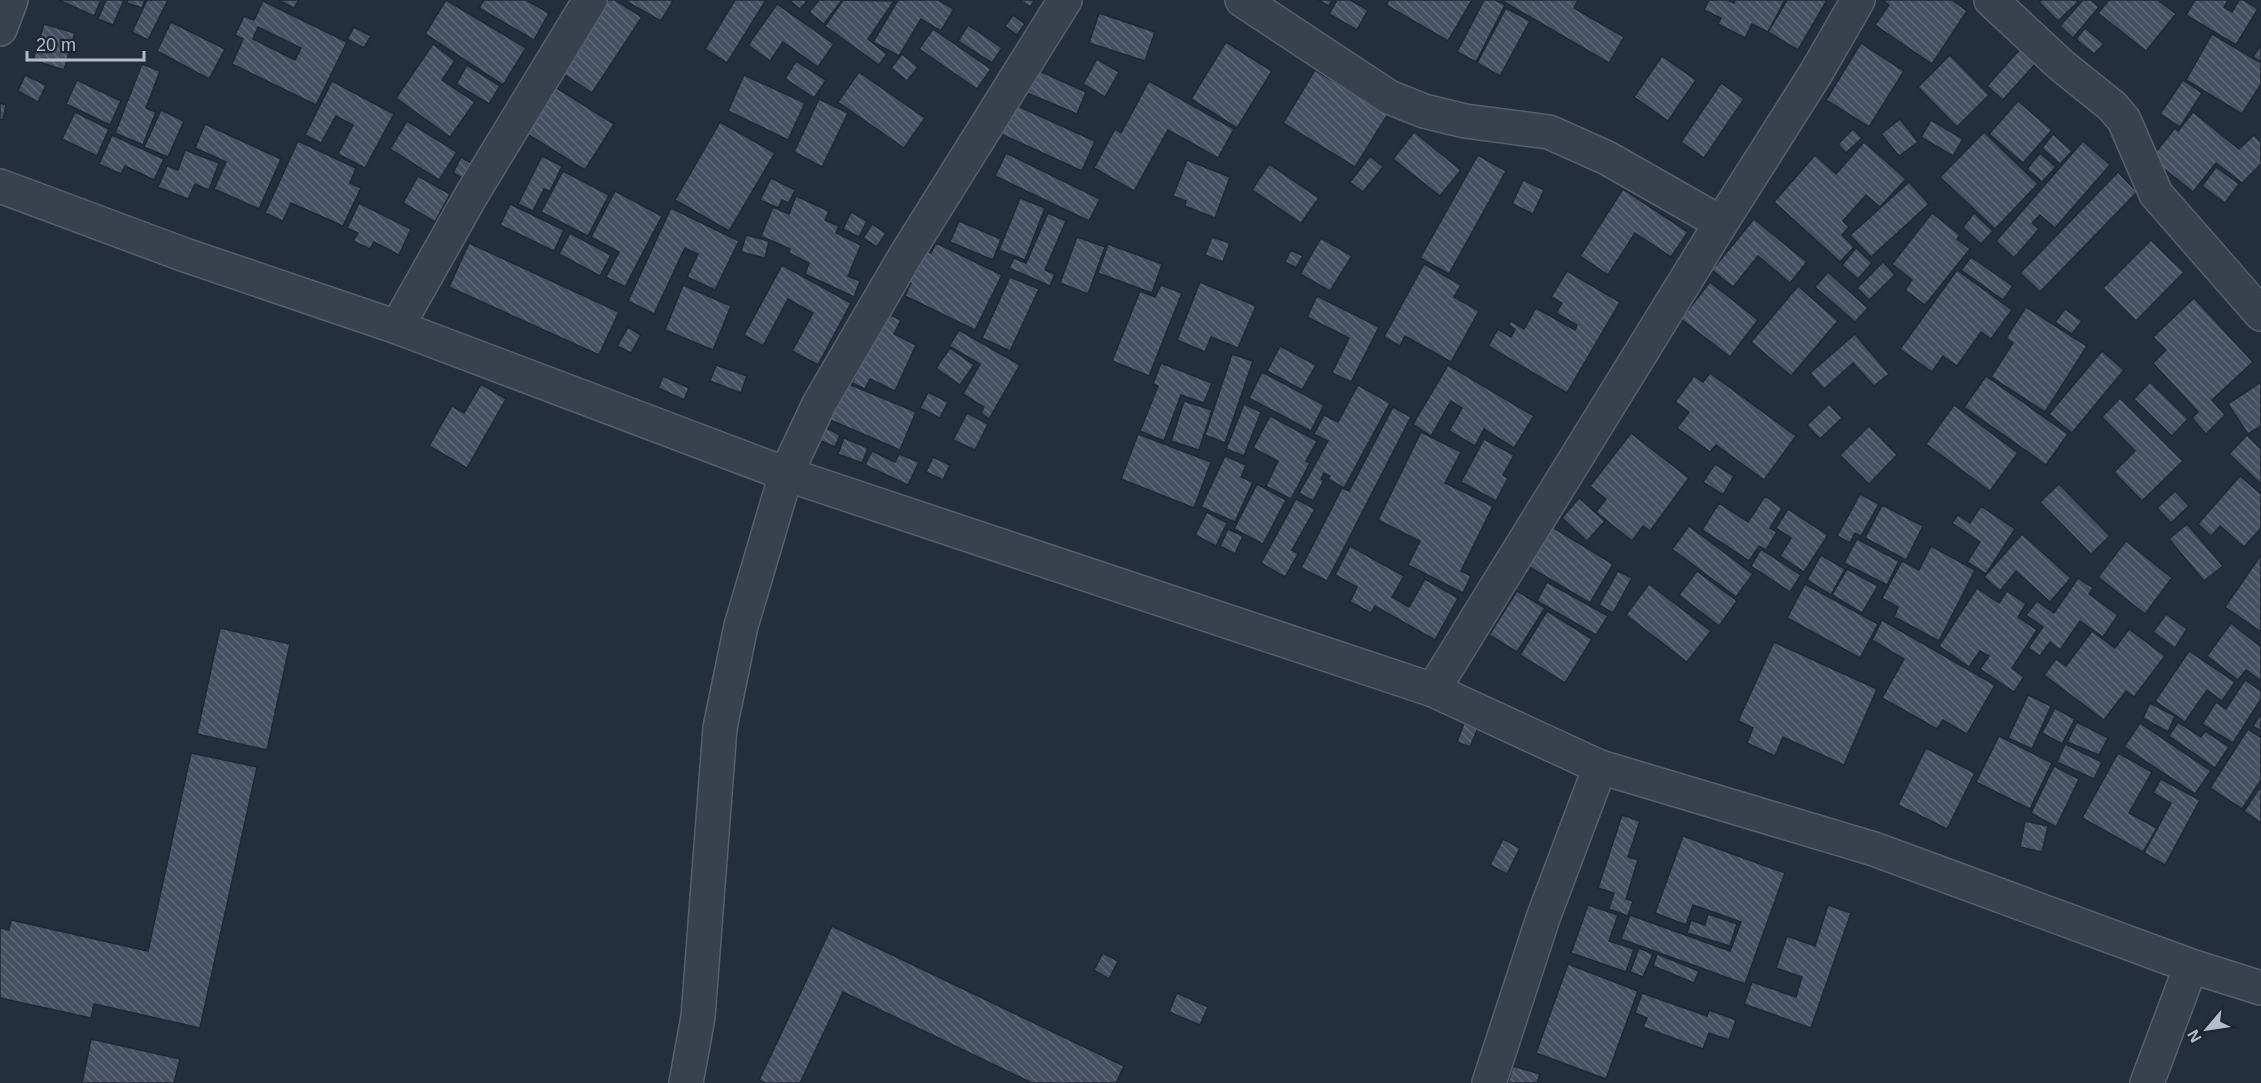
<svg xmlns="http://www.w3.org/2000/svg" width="2261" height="1083" viewBox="0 0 2261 1083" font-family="Helvetica,sans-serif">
<defs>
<pattern id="building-back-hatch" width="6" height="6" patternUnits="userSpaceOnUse" patternTransform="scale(1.5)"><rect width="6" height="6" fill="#455162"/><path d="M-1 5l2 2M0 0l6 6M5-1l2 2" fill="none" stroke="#5d6877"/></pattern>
</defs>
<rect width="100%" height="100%" fill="#242f3e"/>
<!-- building -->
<g fill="url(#building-back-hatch)" stroke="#1f2835" stroke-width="1.5" fill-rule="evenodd">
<polygon points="59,0 101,0 94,16"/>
<polygon points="106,0 124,0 113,25 98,19"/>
<polygon points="128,0 145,0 142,8 127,3"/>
<polygon points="147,0 168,0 148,40 132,32"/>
<polygon points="278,0 299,0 294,8"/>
<polygon points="446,0 526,48 503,85 425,34"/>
<polygon points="484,0 526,0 549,13 534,40 479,8"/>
<polygon points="599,0 615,0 642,17 592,93 555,68"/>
<polygon points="624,0 671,0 673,1 661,21"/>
<polygon points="766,0 727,63 705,49 735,0"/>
<polygon points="789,0 808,0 800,9"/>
<polygon points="819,0 842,0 824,24 809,12"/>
<polygon points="843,0 894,1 868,39 887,54 879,65 825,26"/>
<polygon points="898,0 938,0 954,9 941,31 921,19 899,56 873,42"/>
<polygon points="1019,0 1035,0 1030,7"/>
<polygon points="1318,0 1332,0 1329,6"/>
<polygon points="1337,0 1350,0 1368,10 1357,30 1329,14"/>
<polygon points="1389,0 1472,0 1448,41 1386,5"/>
<polygon points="1484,0 1495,0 1505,5 1476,62 1457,52"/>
<polygon points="1501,0 1578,0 1574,8 1624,37 1609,63"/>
<polygon points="1709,0 1727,0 1734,3 1735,0 1785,0 1768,32 1752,24 1745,38 1718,24 1721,18 1704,10"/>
<polygon points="1787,0 1827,0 1798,50 1768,32"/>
<polygon points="1882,0 1952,0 1967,11 1932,64 1875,25 1889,5"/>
<polygon points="2041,0 2076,0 2078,2 2058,21 2039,2"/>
<polygon points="2083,0 2091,0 2099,7 2073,38 2060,26"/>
<polygon points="2109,0 2158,0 2176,14 2146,51 2098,13"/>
<polygon points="2195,0 2228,0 2224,7 2232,12 2239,0 2244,0 2258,9 2236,45 2186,15"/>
<path d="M263 1 347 42 316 105 232 64 243 39 235 35 244 16 254 20ZM258 27 301 48 295 60 253 39Z"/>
<polygon points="777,4 834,44 818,67 783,42 770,61 748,45"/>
<polygon points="1506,8 1530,21 1500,76 1477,63"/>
<polygon points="1099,13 1155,32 1145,61 1089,43"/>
<polygon points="1013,15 1025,24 1017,35 1005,26"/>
<polygon points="171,22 225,49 209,79 157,51"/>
<polygon points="44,24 75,33 64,70 33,60"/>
<polygon points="968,25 1002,48 992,63 958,41"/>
<polygon points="354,27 371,36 364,48 347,39"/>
<polygon points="2085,28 2104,44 2094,54 2076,39"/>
<polygon points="933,29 991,69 977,89 919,49"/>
<polygon points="2212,34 2261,63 2261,84 2242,114 2186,80"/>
<polygon points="1226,42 1272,71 1237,128 1191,99"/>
<polygon points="1861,43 1904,71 1869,127 1826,100"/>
<polygon points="433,44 455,61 442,80 475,102 450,137 396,98"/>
<polygon points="2261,45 2261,62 2253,57"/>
<polygon points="2021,48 2037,62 2003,100 1987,86"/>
<polygon points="902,54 918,67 907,81 891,68"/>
<polygon points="1950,55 1989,95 1957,127 1918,87"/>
<polygon points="1662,56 1696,80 1668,121 1634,97"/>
<polygon points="1097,59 1119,72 1105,97 1083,84"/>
<polygon points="796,61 826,80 814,98 785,79"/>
<polygon points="142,64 160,71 146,108 156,112 143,145 115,133"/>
<polygon points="467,65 500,86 489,104 456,84"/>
<polygon points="1037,70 1086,92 1077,114 1027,93"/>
<polygon points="1315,70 1388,114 1355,167 1283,123"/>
<polygon points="859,72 925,118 904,148 838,102"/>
<polygon points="25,75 46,85 38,102 18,91"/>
<polygon points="744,75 805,103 788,140 728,111"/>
<polygon points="77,80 121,101 110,125 66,104"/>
<polygon points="2183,80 2202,93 2180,127 2160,114"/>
<polygon points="332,81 394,114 365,168 338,154 353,125 336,116 321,143 305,135"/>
<polygon points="1149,81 1234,129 1218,158 1168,130 1134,191 1094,168 1115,129 1121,133"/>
<polygon points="1721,83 1744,99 1704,158 1681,142"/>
<polygon points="552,85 614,124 585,170 524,132"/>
<polygon points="819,99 848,113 822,167 794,152"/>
<polygon points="2018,101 2052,130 2023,163 1989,134"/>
<polygon points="0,103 6,105 3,120 0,119"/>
<polygon points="1015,105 1095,141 1082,171 1001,134"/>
<polygon points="161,110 184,121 168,157 144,147"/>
<polygon points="75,112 109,129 97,156 62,139"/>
<polygon points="2193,112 2239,149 2254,135 2261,142 2261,164 2242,183 2216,163 2193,192 2151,158 2175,128 2178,131"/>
<polygon points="1900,119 1918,142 1899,156 1881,134"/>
<polygon points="1931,120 1963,139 1953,156 1921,137"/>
<polygon points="407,121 457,152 439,180 390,149"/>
<polygon points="720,122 775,153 729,231 675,200"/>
<polygon points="205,124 281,159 259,209 214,189 226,162 195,148"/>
<polygon points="1853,129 1862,138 1846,153 1838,144"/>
<polygon points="1414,132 1461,170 1440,196 1393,159"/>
<polygon points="1984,132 2038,184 1995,229 1940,177"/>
<polygon points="2053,134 2072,151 2060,164 2042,148"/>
<polygon points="112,135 164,159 154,180 125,166 121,174 99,164"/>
<polygon points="298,141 356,168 350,183 361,188 343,226 291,203 283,221 265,213"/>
<polygon points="2083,141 2110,165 2055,228 2040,215 2032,223 2039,229 2014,258 1996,241"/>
<polygon points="1864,142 1906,179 1880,207 1866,195 1843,221 1849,227 1842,235 1854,247 1840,262 1774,202 1815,155 1836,174"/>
<polygon points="185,150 219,163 209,190 195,184 188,199 158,187 167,166 178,170"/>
<polygon points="1006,153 1100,199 1089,221 995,176"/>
<polygon points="2040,153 2056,167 2042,182 2027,169"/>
<polygon points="1478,155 1506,171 1449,274 1420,258"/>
<polygon points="542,156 562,166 550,191 544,189 533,211 518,204"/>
<polygon points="1370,156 1383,167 1363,192 1350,182"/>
<polygon points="461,157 476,166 468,181 453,173"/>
<polygon points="1187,160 1230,177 1215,218 1185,206 1186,201 1173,196"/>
<polygon points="1269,164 1319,198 1301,223 1252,190"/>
<polygon points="2216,167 2239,184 2225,203 2202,186"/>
<polygon points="563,171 609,195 588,236 541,212"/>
<polygon points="2118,172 2137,192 2040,292 2020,273"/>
<polygon points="418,176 450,194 435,222 403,203"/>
<polygon points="771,178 795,190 789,203 782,200 778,208 760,200"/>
<polygon points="1523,180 1544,190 1533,214 1512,204"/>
<polygon points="1909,182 1929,204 1871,257 1850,235"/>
<polygon points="1623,189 1688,232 1671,257 1635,233 1608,275 1580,256"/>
<polygon points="615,191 662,216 625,287 606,277 619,252 591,237"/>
<polygon points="796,196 829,211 825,220 839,226 836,233 861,245 848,276 860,281 854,297 805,274 809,263 789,253 790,249 761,236 773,207 789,214"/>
<polygon points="1020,198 1045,208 1025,260 999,250"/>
<polygon points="359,203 411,229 399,255 374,242 370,249 353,241 358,233 347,228"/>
<polygon points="510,204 564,230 554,251 500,225"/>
<polygon points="671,208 739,241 715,290 687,277 698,254 685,248 654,314 628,301"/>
<polygon points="851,212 867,221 859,237 843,229"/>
<polygon points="1048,213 1066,221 1045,270 1055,274 1050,286 1009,268 1014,258 1026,263"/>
<polygon points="1932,213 1960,235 1957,239 1970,249 1925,305 1905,290 1912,280 1892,264"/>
<polygon points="1974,213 1993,231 1981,244 1963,227"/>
<polygon points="1754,219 1807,262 1790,283 1758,256 1733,287 1712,270"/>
<polygon points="959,221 1001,239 993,260 950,242"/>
<polygon points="872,224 886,233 877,247 863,238"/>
<polygon points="570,233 611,255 600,276 559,254"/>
<polygon points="746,235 769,241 765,258 741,252"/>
<polygon points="1077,237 1105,247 1088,294 1060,283"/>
<polygon points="1212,237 1230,243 1223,262 1205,255"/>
<polygon points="1321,238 1352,256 1330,291 1300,274"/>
<polygon points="2151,240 2184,272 2136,321 2103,288"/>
<polygon points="469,243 619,312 599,355 449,287"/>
<polygon points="936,243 1002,275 975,330 905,296 911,283 906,280 921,248 931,253"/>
<polygon points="1108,244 1162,264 1152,293 1098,273"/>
<polygon points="1856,248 1872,263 1858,279 1842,265"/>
<polygon points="1291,250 1303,256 1296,268 1285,262"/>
<polygon points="1971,257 2013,286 2003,300 1961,270"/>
<polygon points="1883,262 1895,275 1869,300 1857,288"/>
<polygon points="1424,264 1461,285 1454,297 1479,311 1451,362 1405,336 1400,346 1384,337"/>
<polygon points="782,265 851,303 818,365 792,351 813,313 788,299 763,346 744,335"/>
<polygon points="1957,270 2012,310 1991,339 1981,332 1957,366 1943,356 1932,372 1900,349"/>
<polygon points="1567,271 1620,302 1567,393 1488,346 1498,329 1511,337 1515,329 1508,325 1511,321 1524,329 1536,308 1575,330 1577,325 1556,313 1562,303 1551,297"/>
<polygon points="1828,272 1868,308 1855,322 1815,287"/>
<polygon points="1010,277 1039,289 1010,351 982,338"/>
<polygon points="1200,282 1256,306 1238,348 1211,337 1205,352 1177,340"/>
<polygon points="1710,282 1758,320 1730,357 1681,319"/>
<polygon points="683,285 731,306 713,350 665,330"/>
<polygon points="1161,285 1182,293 1149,376 1112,361 1140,291 1155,297"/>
<polygon points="1798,286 1838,321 1791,376 1751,342"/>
<polygon points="1317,296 1379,327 1351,382 1332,373 1349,338 1307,317"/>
<polygon points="2194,298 2253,362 2212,400 2225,415 2206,434 2192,418 2198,412 2153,363 2166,350 2153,337"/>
<polygon points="2026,307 2087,346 2045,412 1991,377 2013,343 2006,338"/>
<polygon points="2065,309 2082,321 2072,334 2055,322"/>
<polygon points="886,313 901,320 894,334 916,345 895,391 870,379 865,389 852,383"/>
<polygon points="628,327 641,335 631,353 617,346"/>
<polygon points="959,330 1020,365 989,419 981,413 984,407 963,394 980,364 949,346"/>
<polygon points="1855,334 1889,374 1874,386 1853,363 1824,389 1810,373"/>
<polygon points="1280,346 1316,365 1302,390 1267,371"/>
<polygon points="950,348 974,365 960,385 936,368"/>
<polygon points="2102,351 2124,370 2072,433 2049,414"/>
<polygon points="1232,354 1253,361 1225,443 1205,435"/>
<polygon points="1161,363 1212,383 1204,403 1181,395 1164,441 1140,431 1158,386 1153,384"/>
<polygon points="716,365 747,376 741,393 710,381"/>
<polygon points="1448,365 1534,416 1514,448 1484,429 1475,446 1449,431 1462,408 1451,401 1431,436 1413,424"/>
<polygon points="1262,372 1324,405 1311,431 1249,398"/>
<polygon points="1710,373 1796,436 1764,480 1716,445 1710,452 1677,428 1689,412 1675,402 1694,376 1703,382"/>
<polygon points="663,376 689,388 684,400 658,388"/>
<polygon points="1986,376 2068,434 2046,465 1964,407"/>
<polygon points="844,382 916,412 900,450 828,419"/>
<polygon points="2150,382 2188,419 2172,436 2134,399"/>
<polygon points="2261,382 2261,426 2248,434 2228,404"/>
<polygon points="481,384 506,399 467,468 429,446 452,406 464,413"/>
<polygon points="1358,385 1390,403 1344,488 1328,479 1330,476 1324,473 1321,479 1324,480 1313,501 1299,493 1328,441 1314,434 1324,415 1338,422"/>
<polygon points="928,392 948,402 940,418 920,408"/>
<polygon points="2120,398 2183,461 2142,501 2114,472 2135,451 2102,417"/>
<polygon points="1184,401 1212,410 1199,450 1171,441"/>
<polygon points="1244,404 1261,412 1244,456 1226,449"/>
<polygon points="1829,404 1842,418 1820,439 1807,425"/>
<polygon points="1954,405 2018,453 1990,491 1926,444"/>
<polygon points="1393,407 1411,417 1327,581 1301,568 1342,488 1349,491"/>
<polygon points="967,413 988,424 975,450 953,440"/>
<polygon points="1270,416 1317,441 1306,461 1310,463 1291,499 1266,486 1278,461 1253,448"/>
<polygon points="823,426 840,435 835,447 817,439"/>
<polygon points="1869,426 1897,455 1869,484 1840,455"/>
<polygon points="1421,432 1461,452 1445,483 1493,506 1461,571 1471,576 1463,593 1408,565 1420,541 1378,520"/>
<polygon points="1631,433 1689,478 1650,531 1643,526 1632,541 1596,512 1606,499 1590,486"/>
<polygon points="1138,434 1211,462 1194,508 1121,479"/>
<polygon points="2247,435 2261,449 2261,484 2229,454"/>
<polygon points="844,438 868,448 862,463 838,454"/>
<polygon points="1484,439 1514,455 1503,475 1508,478 1496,501 1461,482"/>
<polygon points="872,451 895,462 899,454 919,462 908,485 865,465"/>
<polygon points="1225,456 1246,465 1241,477 1253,482 1235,522 1201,507"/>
<polygon points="933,457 950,465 943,480 926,472"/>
<polygon points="1715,464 1734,476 1723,495 1703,482"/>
<polygon points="2240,476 2261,494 2261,528 2244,547 2220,526 2211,536 2198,524"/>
<polygon points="1257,484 1286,500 1263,544 1234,529"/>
<polygon points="2059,484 2110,536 2091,554 2040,502"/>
<polygon points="2175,491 2189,506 2171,523 2157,508"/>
<polygon points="1860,494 1879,504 1861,536 1855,533 1850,543 1837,536"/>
<polygon points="1765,496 1782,508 1770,528 1777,532 1766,550 1759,546 1749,561 1702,530 1719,503 1748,522"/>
<polygon points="1579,498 1605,521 1587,541 1562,518"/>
<polygon points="1296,499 1315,509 1292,550 1298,554 1285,577 1261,563"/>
<polygon points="1882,505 1923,526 1906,560 1865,538"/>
<polygon points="1981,506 2015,529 1986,574 1967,562 1980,542 1952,523 1958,515 1970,523"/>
<polygon points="1788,509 1828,535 1804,572 1780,556 1791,538 1776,528"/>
<polygon points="1207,512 1227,523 1216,546 1195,535"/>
<polygon points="2187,524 2223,566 2204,581 2169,539"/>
<polygon points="1549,525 1613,564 1590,603 1526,565"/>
<polygon points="1689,526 1753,574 1736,597 1672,549"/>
<polygon points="1228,529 1243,536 1235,554 1220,546"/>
<polygon points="2022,534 2071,578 2050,602 2016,571 2000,591 1984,577"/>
<polygon points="1857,539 1899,561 1887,585 1844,563"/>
<polygon points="2126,541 2172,578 2145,614 2098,577"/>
<polygon points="1350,546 1404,576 1392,597 1409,607 1425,579 1458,598 1435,640 1375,606 1371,613 1350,602 1357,587 1335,575"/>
<polygon points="1931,546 1975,570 1939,641 1894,617 1898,607 1882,598 1902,561 1919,570"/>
<polygon points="1761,549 1801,575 1790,592 1751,566"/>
<polygon points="1821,555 1845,569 1831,595 1807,580"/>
<polygon points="2261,555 2261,632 2225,607"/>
<polygon points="1847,569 1878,586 1862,613 1832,595"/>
<polygon points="1618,571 1632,578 1613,613 1599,605"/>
<polygon points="1697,571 1737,601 1719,626 1679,595"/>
<polygon points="2078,578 2093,588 2089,594 2118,615 2103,637 2080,621 2060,650 2050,642 2040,656 2028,648 2043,627 2026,615 2037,601 2054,613"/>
<polygon points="1547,582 1608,616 1596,635 1537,601"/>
<polygon points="1649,584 1711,631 1687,662 1626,615"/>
<polygon points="1805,584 1878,624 1860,658 1787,618"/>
<polygon points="1977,588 1999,603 2007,591 2026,604 2018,617 2037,630 2012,668 2024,677 2014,692 1980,669 1989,656 1980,651 1969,667 1939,646"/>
<polygon points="1517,591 1545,608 1517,652 1489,635"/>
<polygon points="1547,611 1592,639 1565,683 1520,655"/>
<polygon points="2166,614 2187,629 2175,648 2153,632"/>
<polygon points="1882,620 1995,685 1967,734 1943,720 1937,729 1882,698 1904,659 1872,640"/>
<polygon points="2231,623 2261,647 2261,681 2246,670 2238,680 2207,656"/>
<polygon points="220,628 290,644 267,750 197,734"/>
<polygon points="2129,629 2165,656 2134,697 2126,691 2104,720 2044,675 2056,659 2066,666 2092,631 2115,648"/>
<polygon points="1774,642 1877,689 1844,765 1783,737 1775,756 1747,743 1753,728 1738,721"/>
<polygon points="2189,651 2235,682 2222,701 2207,690 2185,722 2155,701"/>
<polygon points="2245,680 2261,691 2261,699 2233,743 2202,724 2216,702 2226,709"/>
<polygon points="2028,695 2051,706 2032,749 2008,738"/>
<polygon points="2150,703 2175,716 2168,732 2143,718"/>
<polygon points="2055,708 2075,719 2062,744 2042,733"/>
<polygon points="2261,714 2261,731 2253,726"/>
<polygon points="2077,722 2108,738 2099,755 2067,742"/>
<polygon points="2178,722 2201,737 2205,731 2229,747 2215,768 2169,736"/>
<polygon points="1464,723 1478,728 1470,747 1457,742"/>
<polygon points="2140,723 2211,771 2195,794 2124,747"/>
<polygon points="2248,729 2261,738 2261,780 2242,809 2210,788"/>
<polygon points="1999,736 2052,763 2030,809 1976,782"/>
<polygon points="2065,744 2102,762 2094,779 2057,762"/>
<polygon points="1926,748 1975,773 1947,829 1898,805"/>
<polygon points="191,753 257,767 200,1028 94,1004 91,1018 0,998 0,928 9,930 11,920 148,951"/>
<polygon points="2118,753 2152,772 2129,813 2157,828 2143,852 2082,818"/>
<polygon points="2054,766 2079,779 2056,827 2031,813"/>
<polygon points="2161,779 2200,800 2165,865 2144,853 2171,803 2153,793"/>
<polygon points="2261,786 2261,823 2244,811"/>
<polygon points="1622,815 1640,821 1628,857 1638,860 1626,899 1633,901 1628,916 1609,909 1614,893 1598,888"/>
<polygon points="2025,821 2048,826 2042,852 2020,847"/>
<polygon points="1683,836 1785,873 1745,984 1621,939 1630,915 1730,951 1741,922 1693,905 1686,925 1655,913"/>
<polygon points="1503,839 1520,848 1507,874 1490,865"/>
<polygon points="1588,905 1618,915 1609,941 1634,949 1626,972 1571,953"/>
<polygon points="1828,905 1851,913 1811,1028 1744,1004 1752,982 1796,997 1802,977 1776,968 1787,936 1815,946"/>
<polygon points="1708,914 1737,924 1730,946 1687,933 1691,920 1705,925"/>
<polygon points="832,926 1124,1066 1116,1083 1032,1083 843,992 800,1083 765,1083 759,1080"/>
<polygon points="1639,948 1653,954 1643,977 1630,972"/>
<polygon points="1103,953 1118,961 1109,979 1094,970"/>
<polygon points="1657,954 1699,971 1694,983 1653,966"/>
<polygon points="1568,964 1638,991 1606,1079 1536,1053"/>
<polygon points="1177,993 1208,1007 1200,1025 1169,1012"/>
<polygon points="1642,993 1707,1016 1709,1010 1736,1020 1729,1040 1709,1033 1703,1049 1643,1027 1647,1018 1635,1013"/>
<polygon points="91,1039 180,1059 174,1083 82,1083"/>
<polygon points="1513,1066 1540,1074 1537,1083 1508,1083"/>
</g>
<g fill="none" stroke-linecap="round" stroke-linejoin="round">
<defs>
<g id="minor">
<polyline points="1242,0 1389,97 1424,111 1465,121 1549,132 1607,158 1721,223"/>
<polyline points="1991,0 2061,65 2112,106 2124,120 2156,194 2261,314"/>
<polyline points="0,29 11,0"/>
<polyline points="0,186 185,255 397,327 786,474 1433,690 1600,767 1874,849 2191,966 2261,988"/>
<polyline points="397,327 472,194 590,0"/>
<polyline points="1433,690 1721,223 1816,73 1858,0"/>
<polyline points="686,1083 698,1017 720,728 741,626 786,474 819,404 904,258 1065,0"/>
<polyline points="1489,1083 1543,918 1600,767"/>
<polyline points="2147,1083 2191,966"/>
</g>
</defs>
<!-- minor casing -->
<use href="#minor" stroke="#565f6c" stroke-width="36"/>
<!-- minor -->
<use href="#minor" stroke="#38414e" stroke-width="33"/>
</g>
<!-- north arrow -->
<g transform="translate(2207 1029) rotate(241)" stroke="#1d2633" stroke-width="4.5" paint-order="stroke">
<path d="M0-4.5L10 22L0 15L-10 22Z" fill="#b4bcc9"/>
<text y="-9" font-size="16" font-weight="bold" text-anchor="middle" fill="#b4bcc9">N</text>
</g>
<!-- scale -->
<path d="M27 51v9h117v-9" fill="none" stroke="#b4bcc9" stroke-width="3"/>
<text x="36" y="51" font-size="18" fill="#b4bcc9" stroke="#1d2633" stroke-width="4.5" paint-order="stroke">20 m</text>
</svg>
